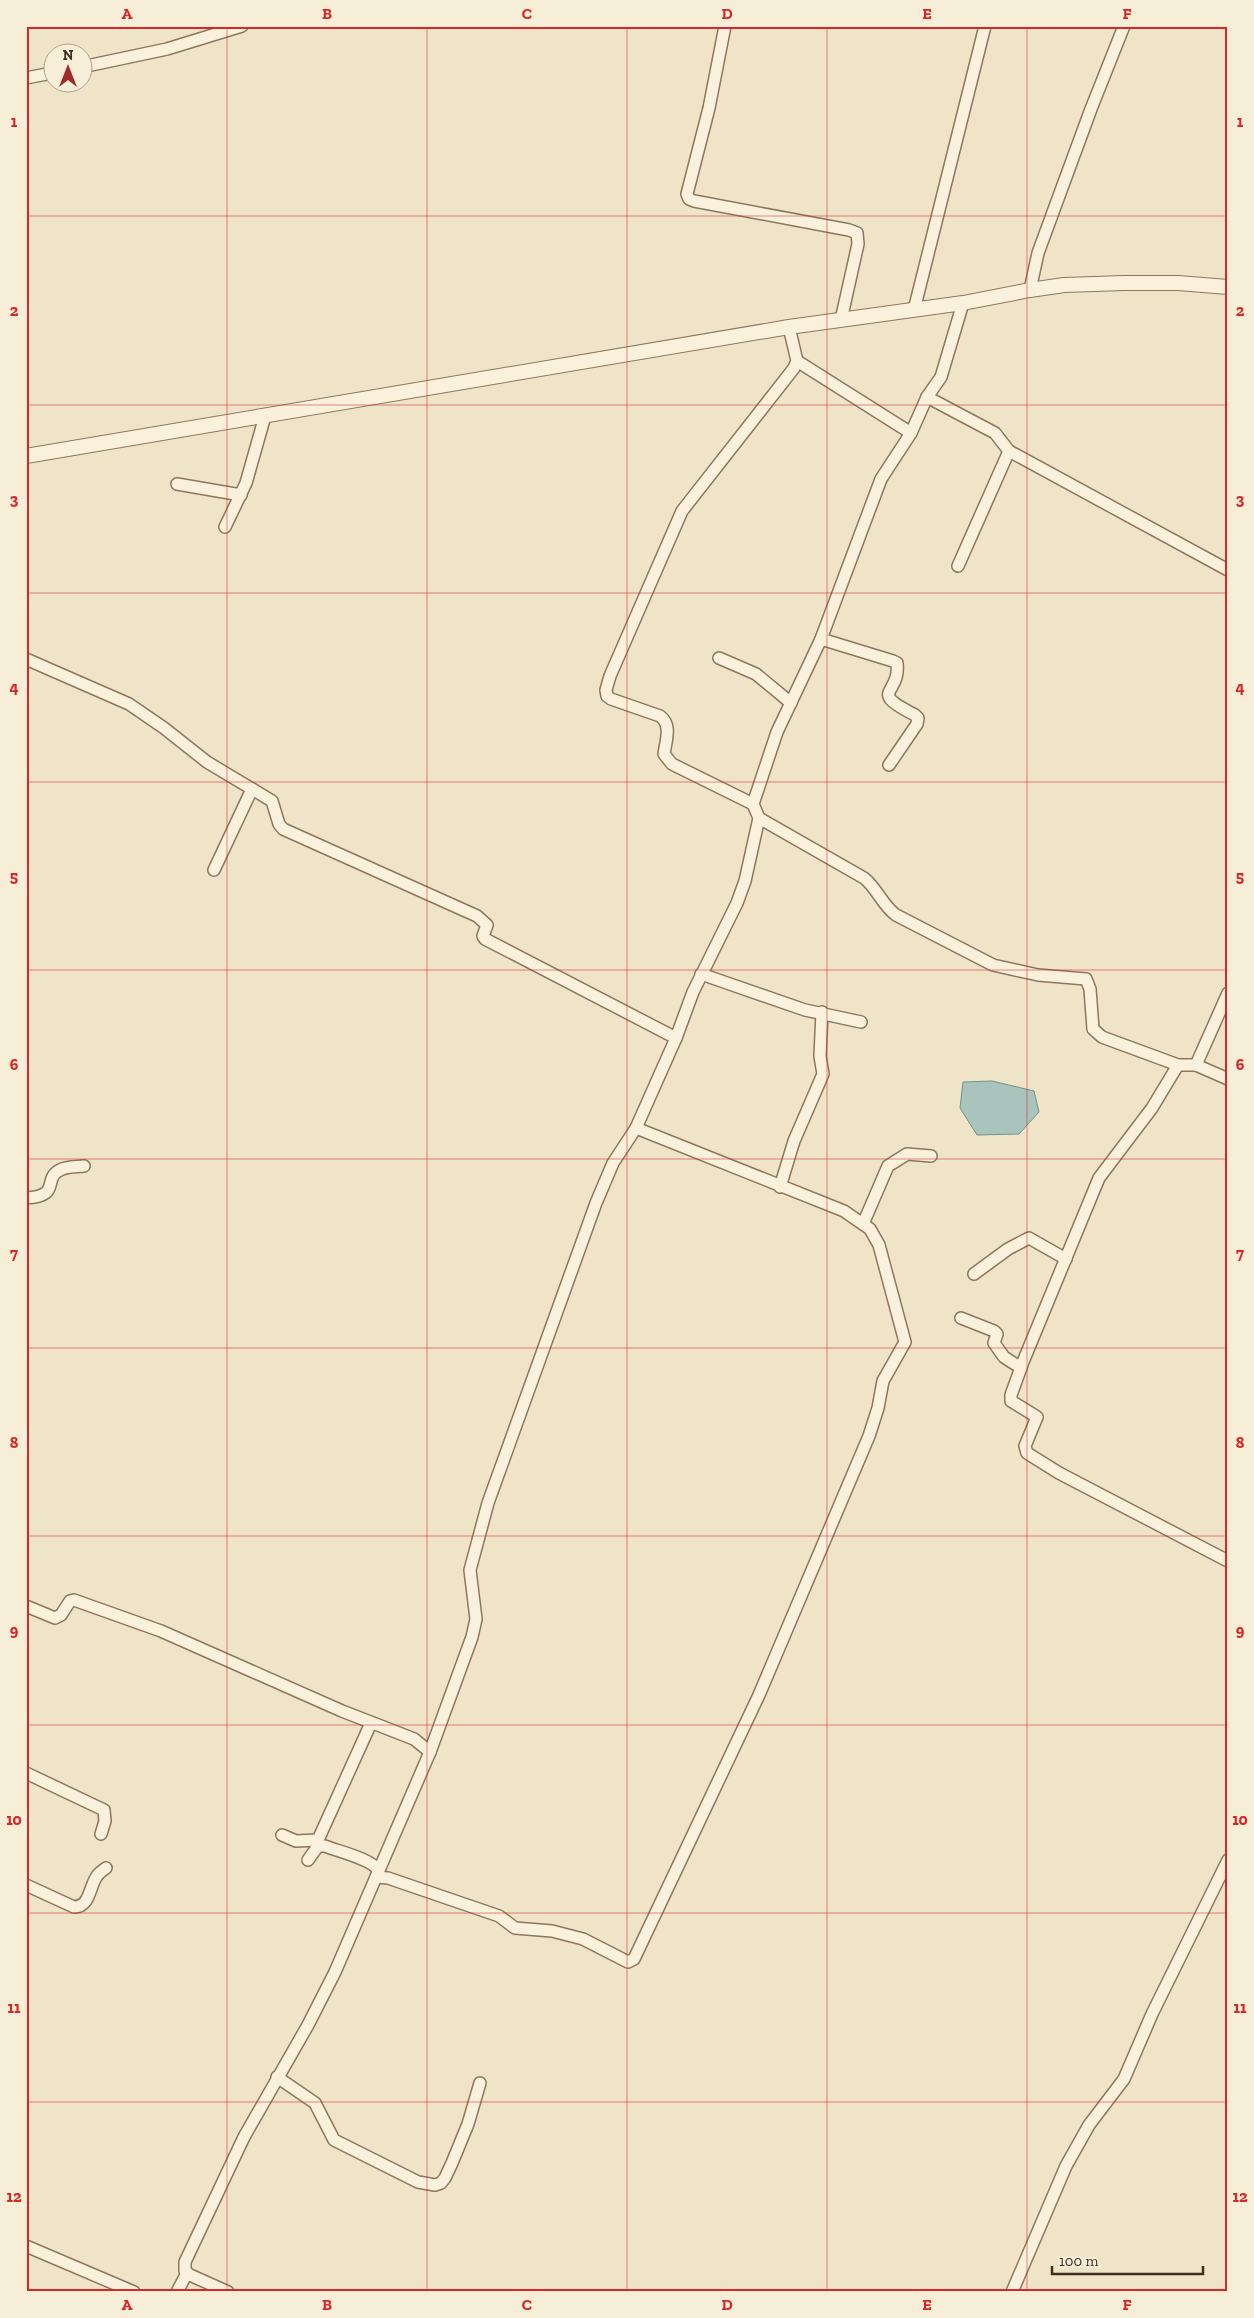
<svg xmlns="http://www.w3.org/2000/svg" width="1254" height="2318" viewBox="0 0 1254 2318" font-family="'Zilla Slab',serif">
<rect width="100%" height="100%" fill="#f0e4c8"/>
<!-- water -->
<polygon fill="#a9c4bc" stroke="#6f938a" points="992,1081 1034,1091 1039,1112 1019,1134 977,1135 960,1108 963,1082"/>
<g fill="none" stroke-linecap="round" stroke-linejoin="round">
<defs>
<g id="minor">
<polyline points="725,26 709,108 687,194 689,199 694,201 849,230 857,233 858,244 841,320"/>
<polyline points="82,67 167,49 242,26"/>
<polyline points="26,78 52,73"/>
<polyline points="1030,290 1038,253 1091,109 1124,26"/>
<polyline points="914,310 985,26"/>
<polyline points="797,361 911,433"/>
<polyline points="927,397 995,433 1009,451 1228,570"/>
<polyline points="177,484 241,495"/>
<polyline points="225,527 246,483 265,416"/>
<polyline points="958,566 1009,451"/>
<path d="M821 639 893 661 897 663C901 696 866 690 915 715L918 718 917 724 889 765"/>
<polyline points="719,658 756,674 791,703"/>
<polyline points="26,659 129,704 164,728 207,762 272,801 279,824 283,829 477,916 487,925 483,936 485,939 676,1038"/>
<path d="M753 804 672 764 664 754C666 740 672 725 660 716L611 699 607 696 606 690 610 676 682 511 794 368 797 361 789 327"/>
<path d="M759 818 864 878C877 888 882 905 896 915L993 965 1038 975 1086 979 1090 989 1093 1029 1102 1037 1178 1065H1196"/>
<polyline points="214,870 252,789"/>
<polyline points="701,974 805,1010 861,1022"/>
<polyline points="1228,993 1196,1065 1228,1079"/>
<polyline points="1178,1065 1152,1108 1099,1178 1023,1362 1011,1395 1011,1401 1037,1417 1025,1446 1027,1453 1059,1473 1228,1561"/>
<polyline points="780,1187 794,1141 823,1074 820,1056 822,1012"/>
<path d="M26 1198C62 1196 42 1179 60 1170 67 1166 76 1167 84 1166"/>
<polyline points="863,1224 888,1166 907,1154 931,1156"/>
<polyline points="974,1274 1008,1249 1029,1238 1066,1259"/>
<polyline points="961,1318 994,1331 997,1334 994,1343 1004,1357 1021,1368"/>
<polyline points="26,1606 55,1618 61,1615 70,1601 74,1600 161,1631 342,1711 414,1739 430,1752 335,1972 308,2025 244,2137 185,2262 185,2271 190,2275 228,2292"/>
<polyline points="430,1752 472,1637 476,1619 470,1570 488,1503 596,1203 613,1163 636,1128 676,1038 693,992 737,903 745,881 759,818 753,804 777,732 821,639 881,479 911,433 927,397 941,377 963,303"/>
<polyline points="26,1773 104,1810 105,1821 101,1834"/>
<polyline points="282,1835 296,1841 318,1840 371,1723"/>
<path d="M308 1860 318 1846H325C337 1851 372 1859 378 1870"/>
<polyline points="376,1877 388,1878 499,1916 515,1928 552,1931 583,1939 628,1962 634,1959 759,1695 869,1436 878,1408 883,1381 905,1342 879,1245 870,1229 844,1211 636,1128"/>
<path d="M26 1885 74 1907C90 1907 89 1887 97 1876 99 1873 103 1870 106 1868"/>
<polyline points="277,2077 315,2103 334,2140 418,2182 435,2185 441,2183 445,2178 452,2163 468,2124 480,2083"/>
<polyline points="26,2246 134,2292"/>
<polyline points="177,2292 187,2273"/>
<polyline points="1012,2292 1066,2166 1089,2125 1124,2079 1152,2014 1228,1860"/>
</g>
<polyline id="tertiary" points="26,456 789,327 963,303 1030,290 1064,285 1124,283 1178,283 1228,287"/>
</defs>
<!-- minor casing -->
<use href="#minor" stroke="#8d765c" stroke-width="14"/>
<!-- tertiary casing -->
<use href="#tertiary" stroke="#8d765c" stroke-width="16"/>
<!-- minor -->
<use href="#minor" stroke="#faf1dc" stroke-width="11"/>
<!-- tertiary -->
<use href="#tertiary" stroke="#faf1dc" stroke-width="14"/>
</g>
<!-- grid -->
<path fill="none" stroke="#d62828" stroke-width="1" stroke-opacity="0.55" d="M227 26V2292M427 26V2292M627 26V2292M827 26V2292M1027 26V2292M26 216H1228M26 405H1228M26 593H1228M26 782H1228M26 970H1228M26 1159H1228M26 1348H1228M26 1536H1228M26 1725H1228M26 1913H1228M26 2102H1228"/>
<!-- border -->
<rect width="1254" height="2318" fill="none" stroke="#f7eed8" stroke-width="55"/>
<!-- north arrow -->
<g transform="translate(68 68)"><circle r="24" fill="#f7eed8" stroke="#ada18e"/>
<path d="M0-4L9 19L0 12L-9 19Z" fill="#9e2a2b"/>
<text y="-8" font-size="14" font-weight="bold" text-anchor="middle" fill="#3d2e20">N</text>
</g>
<!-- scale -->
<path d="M1052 2266v8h151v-8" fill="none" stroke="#3d2e20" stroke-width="2.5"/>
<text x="1059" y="2266" font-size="15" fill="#3d2e20" stroke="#f7eed8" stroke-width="4" paint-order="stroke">100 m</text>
<rect x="28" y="28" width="1198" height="2262" fill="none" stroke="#d62828" stroke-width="2"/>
<g font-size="16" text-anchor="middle" font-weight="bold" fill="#d62828">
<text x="127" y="19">A</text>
<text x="327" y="19">B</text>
<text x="527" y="19">C</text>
<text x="727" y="19">D</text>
<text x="927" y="19">E</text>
<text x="1127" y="19">F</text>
<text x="14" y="127">1</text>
<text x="1240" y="127">1</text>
<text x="14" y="316">2</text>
<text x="1240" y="316">2</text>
<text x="14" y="505">3</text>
<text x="1240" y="505">3</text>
<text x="14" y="693">4</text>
<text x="1240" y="693">4</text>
<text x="14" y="882">5</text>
<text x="1240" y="882">5</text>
<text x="14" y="1070">6</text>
<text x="1240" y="1070">6</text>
<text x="14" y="1259">7</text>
<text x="1240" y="1259">7</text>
<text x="14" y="1448">8</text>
<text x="1240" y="1448">8</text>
<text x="14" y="1636">9</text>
<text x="1240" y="1636">9</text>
<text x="14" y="1825">10</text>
<text x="1240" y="1825">10</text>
<text x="14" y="2013">11</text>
<text x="1240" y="2013">11</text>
<text x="14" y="2202">12</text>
<text x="1240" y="2202">12</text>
<text x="127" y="2310">A</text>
<text x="327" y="2310">B</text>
<text x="527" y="2310">C</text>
<text x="727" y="2310">D</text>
<text x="927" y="2310">E</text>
<text x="1127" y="2310">F</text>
</g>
</svg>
